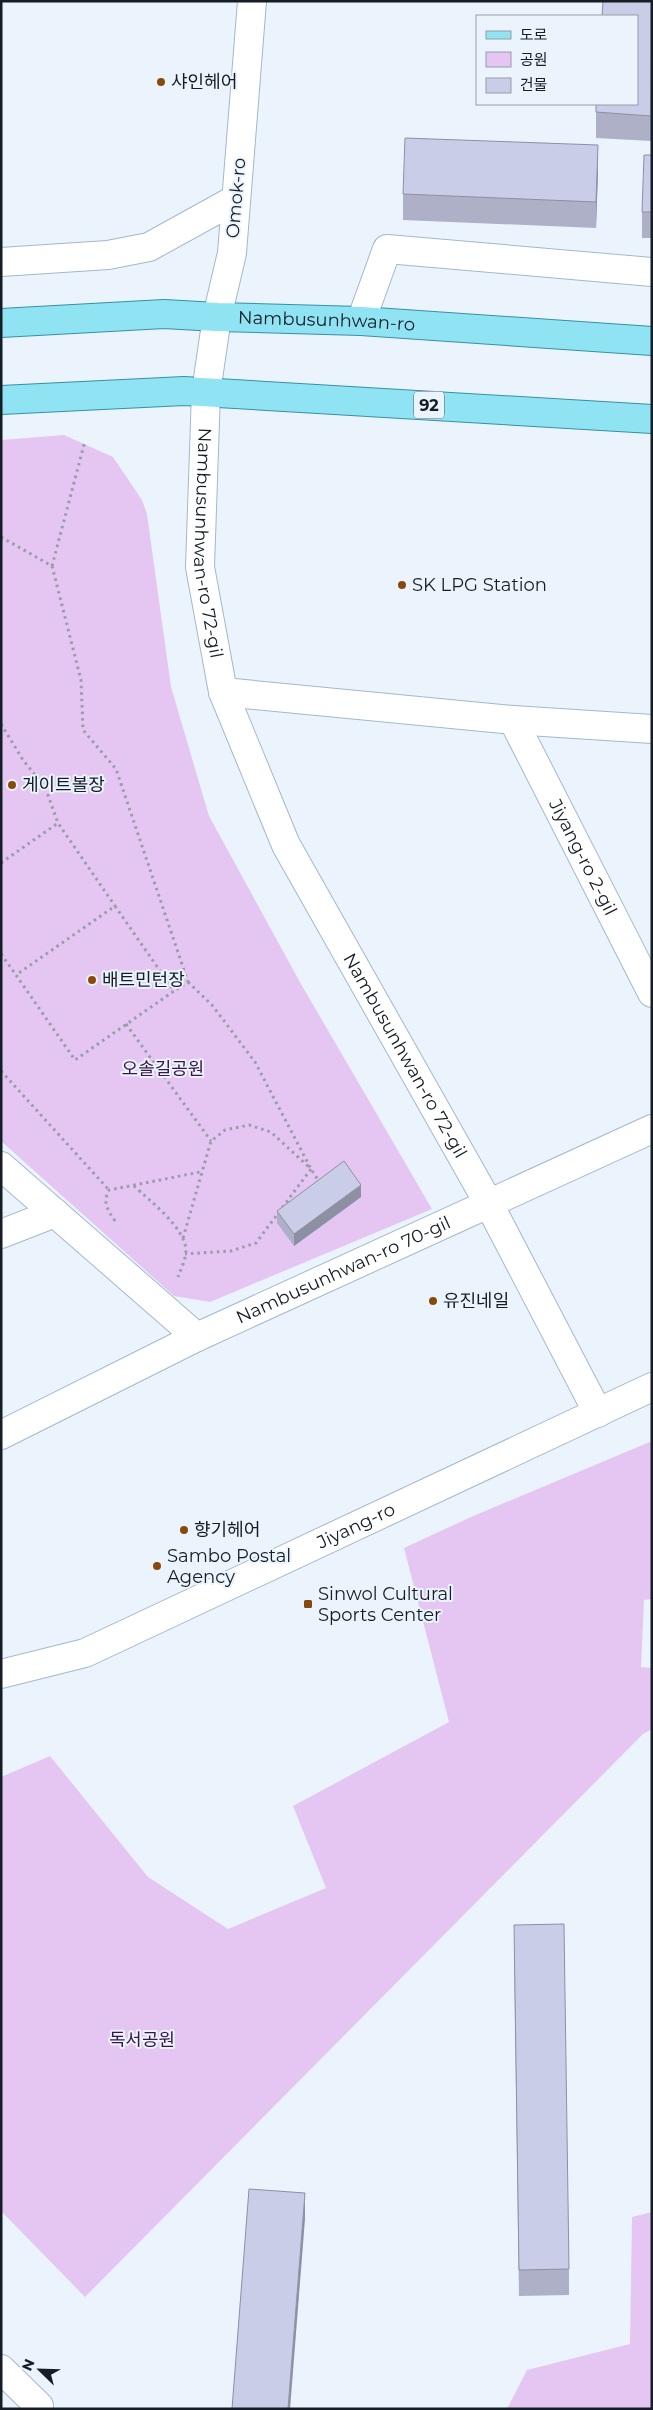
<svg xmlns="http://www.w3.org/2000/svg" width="653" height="2410" viewBox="0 0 653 2410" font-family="Montserrat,'Noto Sans KR',sans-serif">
<rect width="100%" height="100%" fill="#ebf4fd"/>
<!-- green -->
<g fill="#e5c6f3">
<polygon points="64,435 113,457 142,500 147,514 171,687 209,816 301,984 432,1209 210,1302 174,1296 1,1141 1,440"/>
<polygon points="652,1441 652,1599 644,1600 641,1667 652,1668 652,1729 643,1734 85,2297 1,2211 1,1777 50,1756 148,1877 228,1929 326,1888 293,1806 449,1722 404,1548 471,1517"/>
<polygon points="652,2212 652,2409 507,2409 527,2370 630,2344 632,2217"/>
</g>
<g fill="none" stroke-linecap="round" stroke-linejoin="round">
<defs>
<g id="street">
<polyline points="361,321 387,249 652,272"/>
<polyline points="223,692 513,720 652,729"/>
<path id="s1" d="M513 720 652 993"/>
<polyline points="1,1166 197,1337"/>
<polyline points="1,1234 55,1213"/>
<path id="s2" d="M1 1435 197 1337 652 1129"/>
<polyline points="1,2369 39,2406"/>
</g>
<g id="secondary">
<path id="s3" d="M252 1 232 253 217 317 206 392 200 567 223 692 286 845 489 1204 598 1413"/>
<polyline points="1,262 108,255 149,247 236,199"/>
<path id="s4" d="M1 1674 85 1653 652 1387"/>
</g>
<g id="primary">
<path id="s5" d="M1 323 164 314 217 317 361 321 652 341"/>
<polyline points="1,400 184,391 652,419"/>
</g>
</defs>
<!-- street casing -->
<use href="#street" stroke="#a3b8cc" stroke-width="30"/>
<!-- secondary casing -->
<use href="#secondary" stroke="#a3b8cc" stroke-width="30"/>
<!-- primary casing -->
<use href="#primary" stroke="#3591a5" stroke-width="30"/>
<!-- path -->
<g stroke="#969ea7" stroke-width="3" stroke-dasharray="2.5 4" stroke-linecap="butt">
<polyline points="1,537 52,566 81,680 83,730 116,769 188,982 174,991"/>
<polyline points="52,566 85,441"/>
<polyline points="1,724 23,760 45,787 58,823"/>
<polyline points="1,863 58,823 115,906"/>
<polygon points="115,906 174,991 75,1060 16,975"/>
<polyline points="1,954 16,975"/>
<polyline points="188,982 212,1005 255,1062 311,1169 320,1183"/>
<polyline points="126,1024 211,1141"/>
<polyline points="1,1071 109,1190"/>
<path d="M134 1186C149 1200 187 1229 186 1252 185 1261 181 1269 178 1277"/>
<path d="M115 1221C108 1210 102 1203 109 1190L200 1172"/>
<polyline points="183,1238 211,1141 225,1130 249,1125 271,1132 311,1169 256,1243 231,1251 185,1254"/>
</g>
<!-- street -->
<use href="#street" stroke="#fff" stroke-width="28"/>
<!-- secondary -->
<use href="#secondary" stroke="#fff" stroke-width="28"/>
<!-- primary -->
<use href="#primary" stroke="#90e3f2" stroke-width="28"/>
</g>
<!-- wall -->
<g fill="#aeb0c7">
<polygon points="652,1 651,141 596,138 596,112"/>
<polygon points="652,155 652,238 642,238 642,212"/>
<polygon points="598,171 596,228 403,220 403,194"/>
<polygon points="361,1197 294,1246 277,1223 277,1211"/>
<polygon points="514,1951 569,2269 569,2295 519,2296"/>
</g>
<!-- shaded-wall -->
<g fill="#8d90a2">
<polygon points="652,110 652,136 651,141 651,116"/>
<polygon points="598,145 598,171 596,228 596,202"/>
<polygon points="361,1185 361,1197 294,1246 294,1234"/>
<polygon points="305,2193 305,2219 290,2409 288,2409"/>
</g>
<!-- building -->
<g fill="#cacde7" stroke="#8d90a2">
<polygon points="603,1 652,1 651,116 596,112 596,104 637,104 637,16 602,16"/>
<polygon points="405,138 598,145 596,202 403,194"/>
<polygon points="644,155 652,155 652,212 642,212"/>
<polygon points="344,1161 361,1185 294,1234 277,1211"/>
<polygon points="564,1924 569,2269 519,2270 514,1925"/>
<polygon points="249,2189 305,2193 288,2409 232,2409"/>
</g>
<!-- markers -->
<g fill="#884a0c" stroke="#ebf4fd" stroke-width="2">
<circle cx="161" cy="82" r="5"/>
<circle cx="402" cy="585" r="5"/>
<circle cx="12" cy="785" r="5"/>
<circle cx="92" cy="980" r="5"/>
<circle cx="433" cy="1301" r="5"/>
<circle cx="184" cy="1530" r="5"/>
<circle cx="157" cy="1566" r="5"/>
<rect x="303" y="1599" width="10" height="10" rx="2.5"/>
</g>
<g text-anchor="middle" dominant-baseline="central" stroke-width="4" stroke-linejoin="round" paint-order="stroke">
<!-- shield labels -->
<rect fill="#ebf4fd" stroke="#555e66" stroke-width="1" x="414" y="391.5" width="30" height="27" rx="4"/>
<g font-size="16" font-weight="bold" fill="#151d25">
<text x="429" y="405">92</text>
</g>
<!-- poi labels -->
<g font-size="18" fill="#151d25" stroke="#ebf4fd" text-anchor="start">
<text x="171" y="82">샤인헤어</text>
<text x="412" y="585">SK LPG Station</text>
<text x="22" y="785">게이트볼장</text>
<text x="102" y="980">배트민턴장</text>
<text x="443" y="1301">유진네일</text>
<text x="194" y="1530">향기헤어</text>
<text x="167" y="1556">Sambo Postal<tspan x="167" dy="21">Agency</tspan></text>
<text x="318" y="1594">Sinwol Cultural<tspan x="318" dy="21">Sports Center</tspan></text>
</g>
<!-- street labels -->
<g font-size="18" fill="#151d25" stroke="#ebf4fd">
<text transform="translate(236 198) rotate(-85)">Omok-ro</text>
<text stroke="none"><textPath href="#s5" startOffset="326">Nambusunhwan-ro</textPath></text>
<text stroke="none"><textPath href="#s3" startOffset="546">Nambusunhwan-ro 72-gil</textPath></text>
<text stroke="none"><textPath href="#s1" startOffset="154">Jiyang-ro 2-gil</textPath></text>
<text stroke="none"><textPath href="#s3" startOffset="1104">Nambusunhwan-ro 72-gil</textPath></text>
<text stroke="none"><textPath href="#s2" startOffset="380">Nambusunhwan-ro 70-gil</textPath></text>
<text stroke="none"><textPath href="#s4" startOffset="386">Jiyang-ro</textPath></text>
</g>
<!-- park labels -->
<g font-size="18" fill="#3b144a" stroke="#ebf4fd">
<text x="163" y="1069">오솔길공원</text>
<text x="142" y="2040">독서공원</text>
</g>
</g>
<!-- border -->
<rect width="653" height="2410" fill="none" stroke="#151d25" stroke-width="5"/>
<!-- legend -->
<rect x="476" y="15" width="162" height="90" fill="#ebf4fd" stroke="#959ea7"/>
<rect x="486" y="31" width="25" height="8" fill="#90e3f2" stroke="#959ea7"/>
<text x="520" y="40" font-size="15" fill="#151d25">도로</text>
<rect x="486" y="52" width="25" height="15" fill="#e5c6f3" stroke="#959ea7"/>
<text x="520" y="65" font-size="15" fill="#151d25">공원</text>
<rect x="486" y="78" width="25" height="15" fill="#cacde7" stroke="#959ea7"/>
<text x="520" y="90" font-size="15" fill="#151d25">건물</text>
<!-- north arrow -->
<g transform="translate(40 2370) rotate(293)" stroke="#ebf4fd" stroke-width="4" paint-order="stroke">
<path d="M0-4L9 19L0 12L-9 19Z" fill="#151d25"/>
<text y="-8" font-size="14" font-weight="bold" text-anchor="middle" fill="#151d25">N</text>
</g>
</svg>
